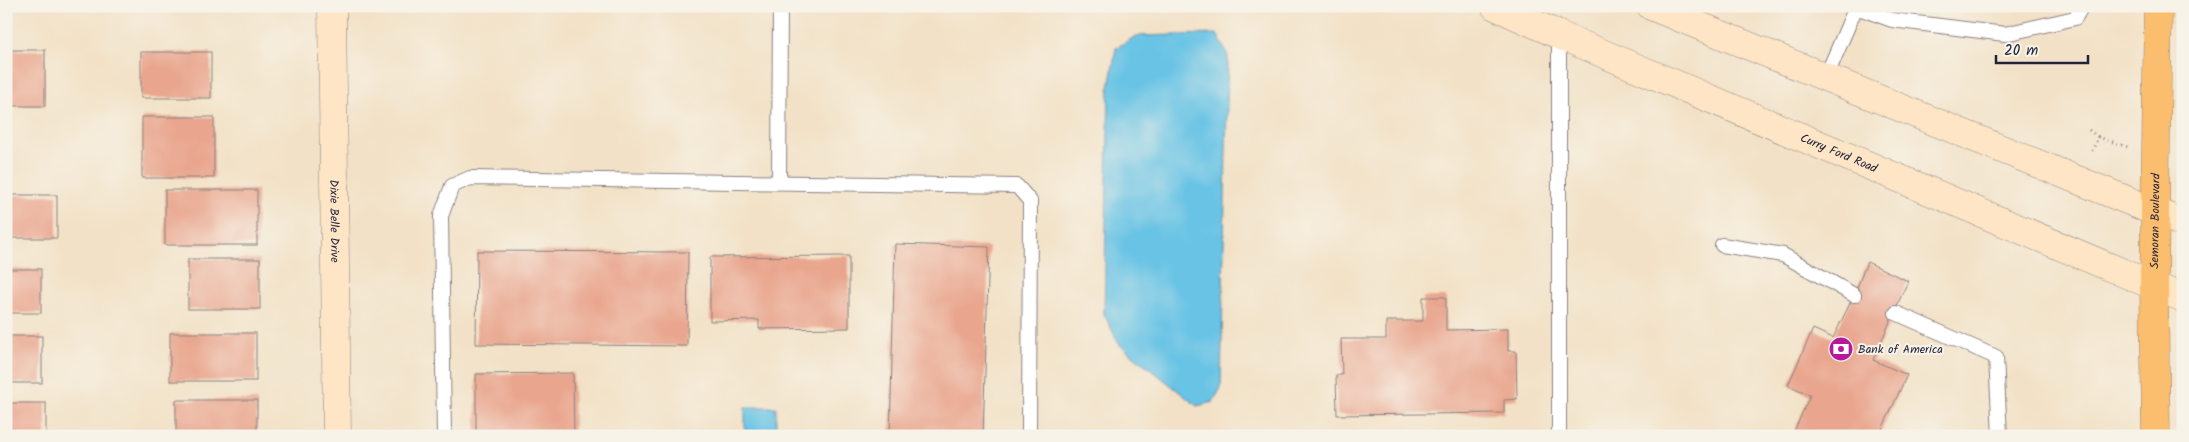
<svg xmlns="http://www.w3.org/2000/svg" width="2189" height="442" viewBox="0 0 2189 442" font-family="Kalam,sans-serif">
<rect width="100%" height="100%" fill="#f7f3e8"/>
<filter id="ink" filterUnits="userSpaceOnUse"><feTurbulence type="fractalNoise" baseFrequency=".02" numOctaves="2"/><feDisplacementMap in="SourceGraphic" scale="10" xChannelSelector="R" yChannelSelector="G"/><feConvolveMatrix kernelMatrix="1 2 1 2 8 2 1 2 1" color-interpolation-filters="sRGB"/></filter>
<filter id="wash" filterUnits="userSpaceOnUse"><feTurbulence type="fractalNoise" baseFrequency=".0096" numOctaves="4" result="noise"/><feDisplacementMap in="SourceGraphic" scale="20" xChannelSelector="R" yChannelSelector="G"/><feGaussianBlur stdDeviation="1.12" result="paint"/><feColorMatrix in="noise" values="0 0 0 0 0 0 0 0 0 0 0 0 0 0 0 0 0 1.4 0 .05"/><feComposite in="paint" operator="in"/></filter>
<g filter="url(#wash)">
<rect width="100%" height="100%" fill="#f2e1c6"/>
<!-- water -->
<g fill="#67c3e5" stroke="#447290">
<polygon points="1217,34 1228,56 1221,388 1213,402 1197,406 1119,344 1104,314 1109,88 1116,48 1136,36"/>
<rect x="745" y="407" width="31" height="29"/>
</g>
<g id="blocks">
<!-- building -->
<g fill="#e9a58d">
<rect x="6" y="50" width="39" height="56"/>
<rect x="141" y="52" width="70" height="46"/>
<rect x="6" y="117" width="2" height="61"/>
<rect x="142" y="117" width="72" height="61"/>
<rect x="165" y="190" width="92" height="55"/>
<rect x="6" y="195" width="51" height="43"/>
<polygon points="895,244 989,247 983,436 890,436"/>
<polygon points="477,251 688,252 687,346 476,344"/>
<polygon points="849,256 849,328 759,329 759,320 710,321 710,257"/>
<rect x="188" y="259" width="72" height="50"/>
<polygon points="1867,262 1908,281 1873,360 1907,375 1879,436 1792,436 1810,395 1788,385 1813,329 1833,338 1854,295"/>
<rect x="6" y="269" width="35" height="44"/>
<polygon points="1423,297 1446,297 1446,330 1508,329 1508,351 1516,351 1517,399 1504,400 1504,413 1337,415 1336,375 1342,375 1341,339 1386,339 1386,321 1423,321"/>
<rect x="170" y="333" width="86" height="48"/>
<rect x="6" y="336" width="36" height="47"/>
<polygon points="573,373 574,436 476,436 476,374"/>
<rect x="176" y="400" width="81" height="36"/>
<rect x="6" y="403" width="40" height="33"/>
</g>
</g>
</g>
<g filter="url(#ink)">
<use href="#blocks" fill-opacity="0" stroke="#8a8280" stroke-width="1"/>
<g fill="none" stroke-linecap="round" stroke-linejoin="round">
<defs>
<g id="lane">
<polyline points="1853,6 1892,20 2005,34 2075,18 2082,6"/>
<polyline points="1559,35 1559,436"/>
<polyline points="1826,77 1856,7"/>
<polyline points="779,182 780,6"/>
<polyline points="1722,245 1783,255 1854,295"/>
<polyline points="1896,313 1996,357 2000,436"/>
<polyline points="444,436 441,216 452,186 470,178 1017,186 1030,201 1029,436"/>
</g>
<g id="secondary">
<path id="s1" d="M332 6 337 436"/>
<path id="s2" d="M1495 6 1559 35 2183 298"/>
<polyline points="1651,6 2183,223"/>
</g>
<g id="primary">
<path id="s3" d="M2156 436 2154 286 2158 6"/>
</g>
</defs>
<!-- lane casing -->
<use href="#lane" stroke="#8a8280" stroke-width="16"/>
<!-- secondary casing -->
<use href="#secondary" stroke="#8a8280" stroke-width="29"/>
<!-- primary casing -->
<use href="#primary" stroke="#8a8280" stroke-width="29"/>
<!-- path -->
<g stroke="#8a8280" stroke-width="3" stroke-dasharray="1 4" stroke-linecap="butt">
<polyline points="2089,130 2098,137"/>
<polyline points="2092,151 2098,137 2128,147"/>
</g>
<!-- lane -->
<use href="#lane" stroke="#fff" stroke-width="14"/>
<!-- secondary -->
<use href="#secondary" stroke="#fde5c5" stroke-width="28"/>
<!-- primary -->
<use href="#primary" stroke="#fbbe6e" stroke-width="28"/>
</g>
</g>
<!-- icons -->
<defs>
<symbol id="bank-disc" viewBox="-11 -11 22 22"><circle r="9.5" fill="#b5179e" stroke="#f7f3e8"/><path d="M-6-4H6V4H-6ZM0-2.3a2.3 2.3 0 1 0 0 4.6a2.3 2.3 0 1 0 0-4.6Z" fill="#fff"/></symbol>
</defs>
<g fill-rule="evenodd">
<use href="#bank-disc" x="1827" y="335" width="28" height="28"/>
</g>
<g text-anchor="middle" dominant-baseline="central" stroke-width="4" stroke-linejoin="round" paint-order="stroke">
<!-- street labels -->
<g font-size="12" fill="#22223b" stroke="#f7f3e8">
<text stroke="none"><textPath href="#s2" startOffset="374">Curry Ford Road</textPath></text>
<text stroke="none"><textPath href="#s1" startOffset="215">Dixie Belle Drive</textPath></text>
<text stroke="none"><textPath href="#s3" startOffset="215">Semoran Boulevard</textPath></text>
</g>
<!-- poi labels -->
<g font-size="12" fill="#22223b" stroke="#f7f3e8" text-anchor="start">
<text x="1858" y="349">Bank of America</text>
</g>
</g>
<!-- margin -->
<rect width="2189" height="442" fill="none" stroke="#f7f3e8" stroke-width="25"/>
<!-- scale -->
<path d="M1996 55v8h92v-8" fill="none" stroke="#22223b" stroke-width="2.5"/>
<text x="2004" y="55" font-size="15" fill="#22223b" stroke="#f7f3e8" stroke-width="4" paint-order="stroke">20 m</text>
</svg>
